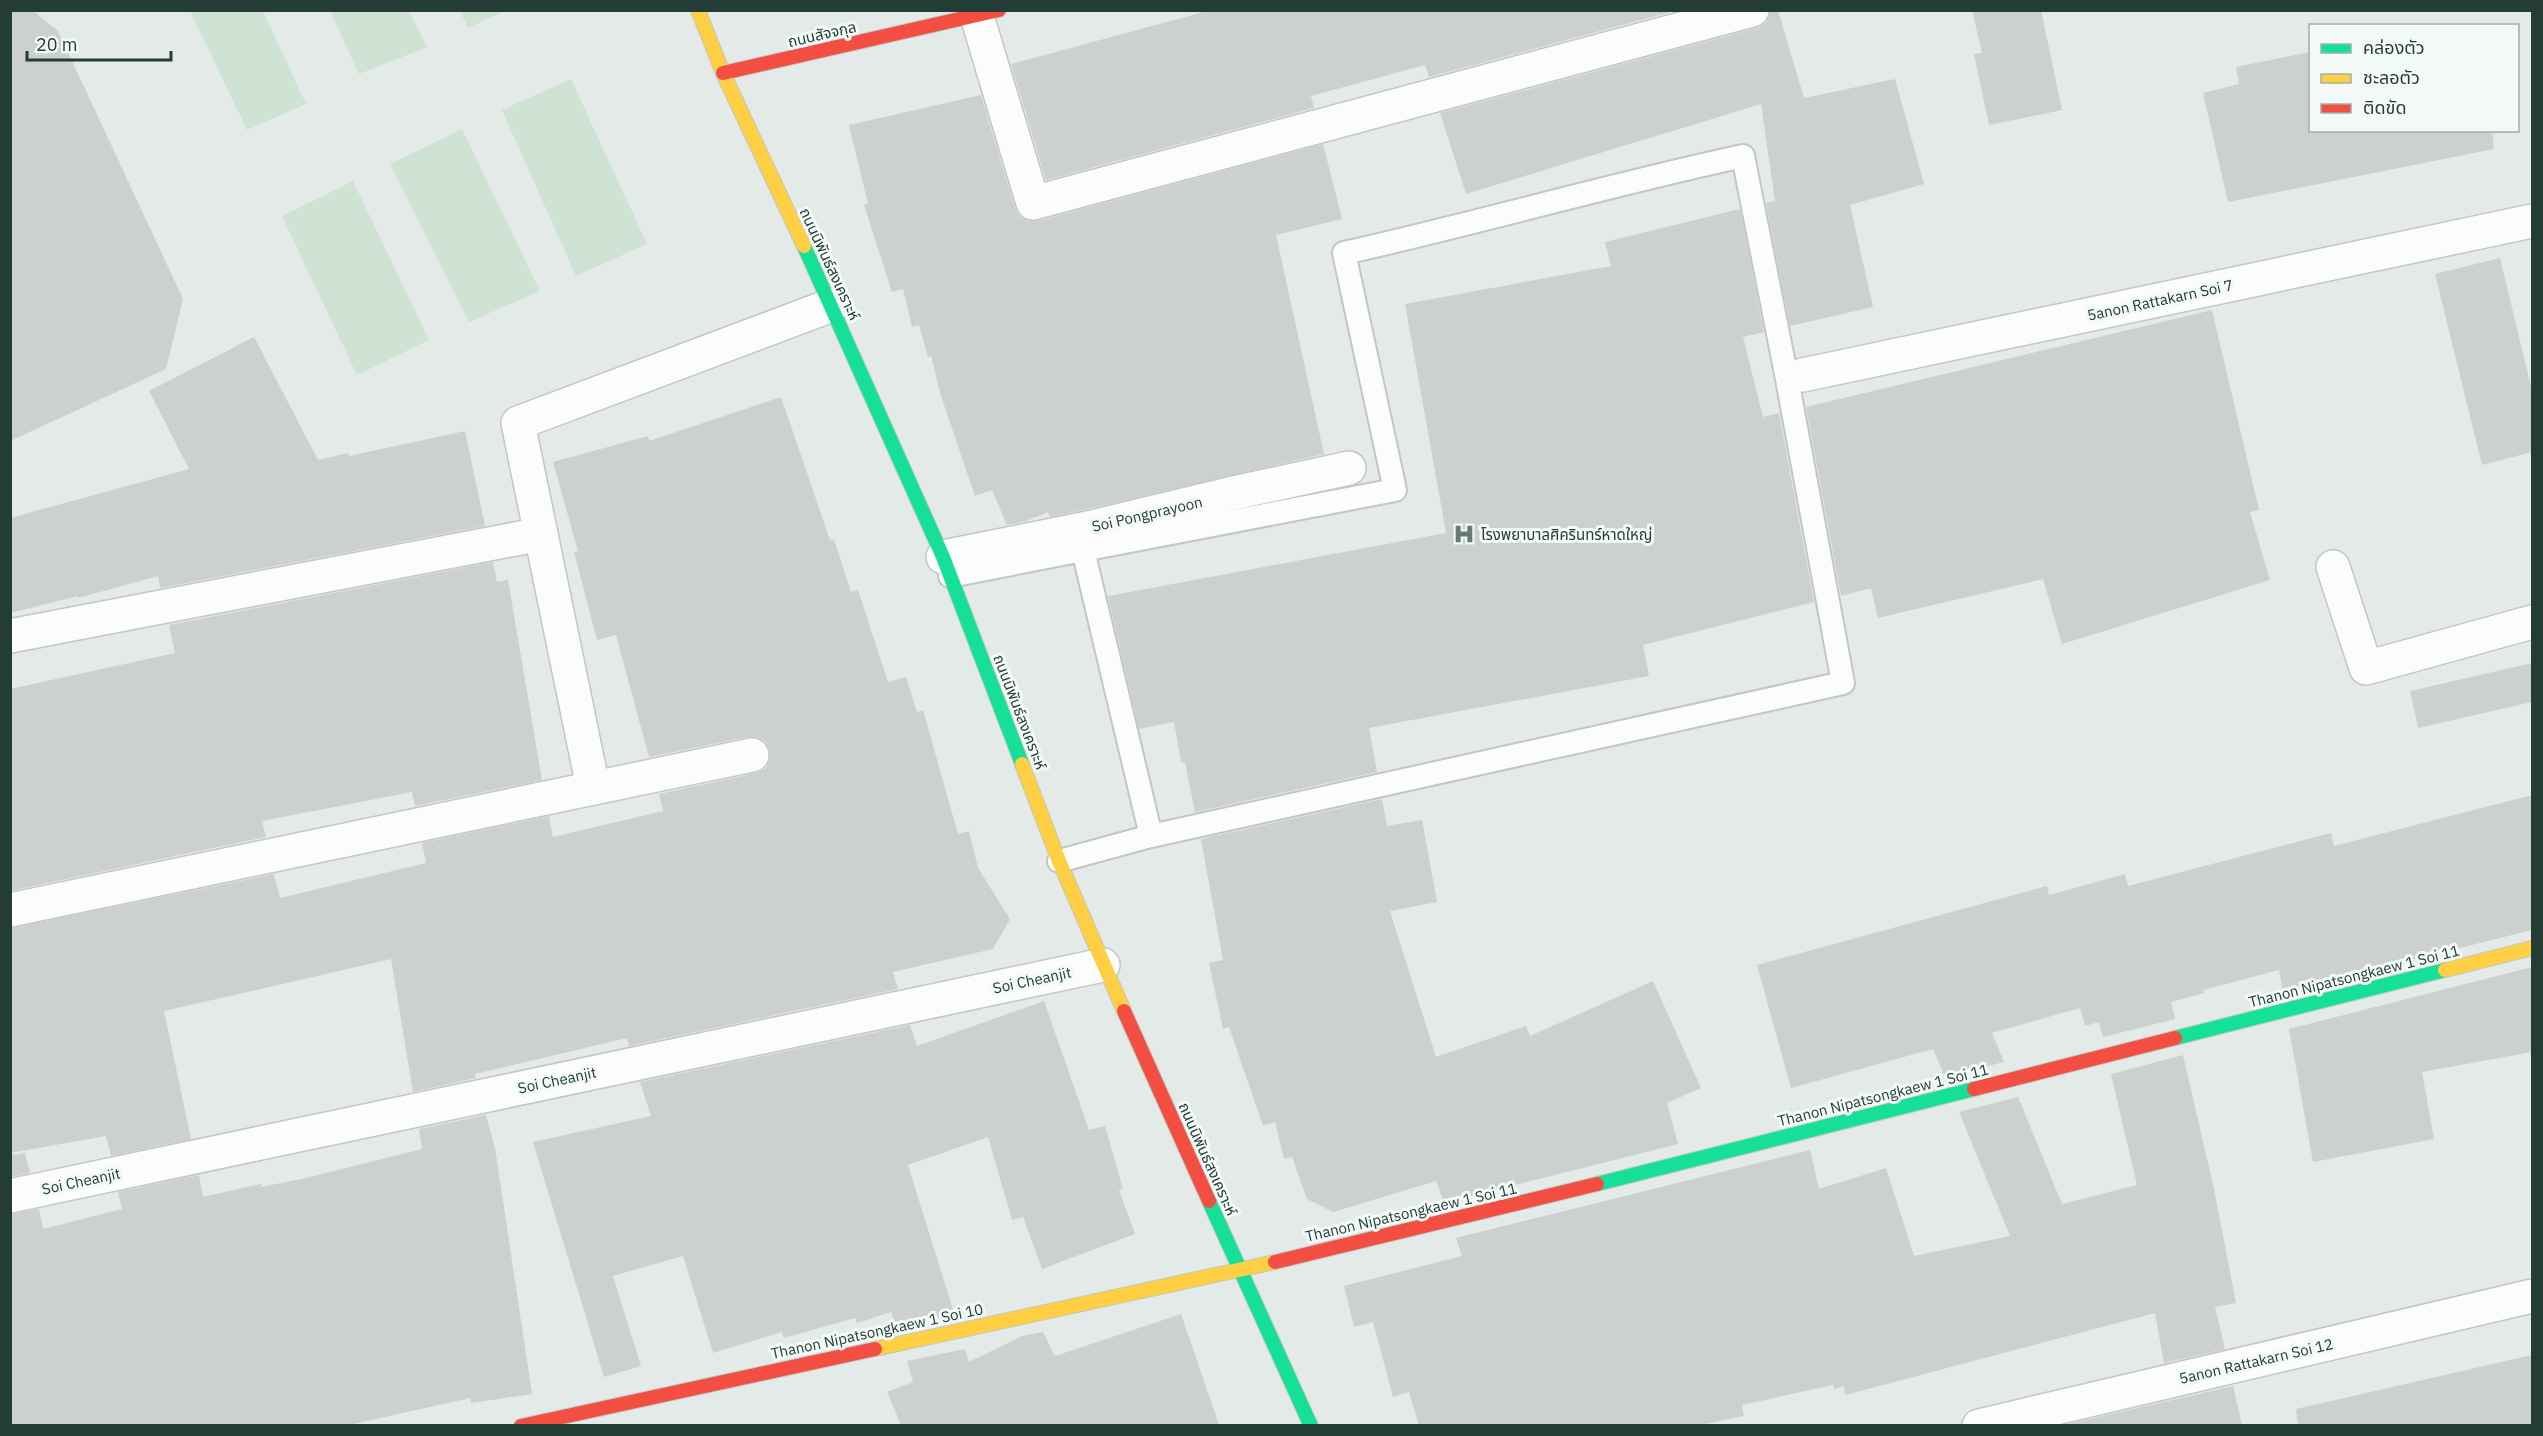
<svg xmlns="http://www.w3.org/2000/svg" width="2543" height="1436" viewBox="0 0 2543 1436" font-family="'IBM Plex Sans','Noto Sans Thai',sans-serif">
<rect width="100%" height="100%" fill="#e4eae7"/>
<!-- green -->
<g fill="#cee3d4">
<polygon points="190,11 263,11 306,104 247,130"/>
<polygon points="330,11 409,11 427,47 359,74"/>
<polygon points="460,11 505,11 468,28"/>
<polygon points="571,79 647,244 576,276 502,110"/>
<polygon points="462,129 540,291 469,322 390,164"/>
<polygon points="353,181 429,340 357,375 282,216"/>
</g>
<!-- building -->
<g fill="#ccd1cf">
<polygon points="10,10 32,10 58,31 183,299 166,369 10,441"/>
<polygon points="1211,10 1678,10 1429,77 1425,65 1311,96 1314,108 1046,180 1011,64"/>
<polygon points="1770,10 1778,10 1804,98 1895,79 1924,184 1850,205 1873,307 1790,326 1766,203 1775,201 1761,104 1466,194 1440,113 1757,28 1766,23"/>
<polygon points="1972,10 2041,10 2062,110 1989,125 1974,54 1982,53"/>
<polygon points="2310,52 2310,130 2492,130 2494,149 2228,202 2203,93 2239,84 2236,67"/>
<polygon points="981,95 1015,208 1020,217 1029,221 1038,221 1323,144 1342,219 1276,235 1324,454 1083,510 1050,517 1048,512 1026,521 1007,525 992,490 975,496 941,396 931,356 928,357 919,325 912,327 903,289 892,292 864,205 868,204 849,125"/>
<polygon points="1740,209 1764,332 1743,337 1763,417 1779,413 1814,602 1643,645 1649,676 1369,728 1377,772 1195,812 1185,762 1181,762 1174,722 1139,729 1108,596 1446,533 1405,304 1611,266 1605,242"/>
<polygon points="2500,258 2532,391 2532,452 2482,465 2435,274"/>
<polygon points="2212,310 2259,510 2250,512 2270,580 2062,644 2043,579 1878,618 1871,588 1841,596 1806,407"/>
<polygon points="254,337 318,460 348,453 349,456 465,431 485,526 160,588 158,576 78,598 78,596 10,613 10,518 189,469 149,391"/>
<polygon points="781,397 830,540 834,539 851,592 858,590 888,682 906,677 917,712 923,710 958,834 969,831 978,868 1010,919 993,949 893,972 898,989 629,1046 627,1038 475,1074 476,1078 413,1092 391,959 164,1011 191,1139 111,1156 106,1136 10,1153 10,928 274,874 280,898 426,863 422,843 549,816 553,837 663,811 659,794 756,773 765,769 770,760 770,751 766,742 757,737 748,737 649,757 616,635 597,640 574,552 578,551 553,462 648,436 649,441"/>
<polygon points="493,562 497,582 508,580 542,780 415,806 412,792 262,821 266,837 10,891 10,689 175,653 169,625"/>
<polygon points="2532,663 2532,702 2418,728 2410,691"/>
<polygon points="2532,795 2532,930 2283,992 2279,970 2203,990 2204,993 2171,1002 2175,1019 2103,1037 2099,1022 2085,1026 2080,1008 1992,1033 2004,1062 1945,1077 1933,1049 1791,1088 1757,965 2047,886 2049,895 2125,874 2128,886 2331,833 2334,846"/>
<polygon points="1382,799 1387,826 1422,820 1437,902 1390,911 1436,1057 1526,1026 1530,1036 1653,981 1701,1088 1667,1103 1678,1144 1444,1203 1436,1181 1333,1212 1307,1199 1292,1157 1284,1159 1275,1122 1263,1126 1229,1027 1223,1029 1209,963 1223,960 1201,839"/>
<polygon points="2532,967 2532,1052 2422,1072 2434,1139 2313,1162 2289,1029"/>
<polygon points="1044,1001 1089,1130 1105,1126 1123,1189 1119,1190 1135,1234 1042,1269 1023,1217 1012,1220 988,1137 908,1165 954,1313 896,1326 891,1312 857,1323 855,1318 784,1338 782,1332 713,1353 683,1256 613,1276 641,1366 604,1377 533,1142 651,1116 640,1082 910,1025 917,1046"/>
<polygon points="2183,1055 2214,1189 2236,1303 2215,1307 2225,1349 2164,1363 2155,1313 1845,1395 1844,1386 1834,1389 1833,1385 1742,1405 1744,1416 1700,1425 1419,1425 1409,1392 1393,1397 1373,1322 1354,1327 1344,1286 1462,1256 1456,1238 1810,1150 1819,1189 1886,1168 1914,1256 2010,1236 1959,1112 2018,1097 2062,1204 2137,1185 2111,1074"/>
<polygon points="486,1115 495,1148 532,1394 471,1403 470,1398 349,1425 10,1425 10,1214 39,1209 43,1229 122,1209 118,1192 199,1175 203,1197 261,1184 261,1187 306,1178 422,1149 419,1129"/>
<polygon points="25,1153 30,1173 10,1177 10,1155"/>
<polygon points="1181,1314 1219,1425 901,1425 887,1392 913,1382 907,1361 965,1349 969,1362 1022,1336 1043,1332 1055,1356"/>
<polygon points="2532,1355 2532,1425 2298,1425 2296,1409"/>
<polygon points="2233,1386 2242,1425 2064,1425"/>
</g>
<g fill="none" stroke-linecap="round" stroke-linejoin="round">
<defs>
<g id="lane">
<path d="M1083 550 1395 490 1344 253C1478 223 1609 185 1743 156L1787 379 1843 683 1151 836"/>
<polyline points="950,576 1083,550 1151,836 1059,861"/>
</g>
<g id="street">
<polyline points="977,16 1033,203 1752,10"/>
<polyline points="1803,375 2532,221"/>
<polyline points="943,557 1088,528 1229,494 1349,468"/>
<polyline points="2333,567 2366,668 2532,622"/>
<polyline points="10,636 541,534"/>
<polyline points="593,787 518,423 832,305"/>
<polyline points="10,910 752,755"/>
<polyline points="10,1196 1103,965"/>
<polyline points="1979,1426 2532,1296"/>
</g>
<g id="fast">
<polyline points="804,246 943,557 1022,764"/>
<polyline points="2175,1038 2445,970"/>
<polyline points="1597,1184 1974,1089"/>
<polyline points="1209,1201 1311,1426"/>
</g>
<g id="slow">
<polyline points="698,10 723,73 804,246"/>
<polyline points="1022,764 1059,861 1124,1011"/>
<polyline points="2445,970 2532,948"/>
<polyline points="875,1349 1275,1262"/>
</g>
<g id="jam">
<polyline points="723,73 999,10"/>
<polyline points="1124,1011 1209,1201"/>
<polyline points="1974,1089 2175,1038"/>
<polyline points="1275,1262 1597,1184"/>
<polyline points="521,1426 875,1349"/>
</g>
</defs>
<!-- lane casing -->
<use href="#lane" stroke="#c1c7c4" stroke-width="26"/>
<!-- street casing -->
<use href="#street" stroke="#c1c7c4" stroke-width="36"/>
<!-- fast casing -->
<use href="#fast" stroke="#c0c8c5" stroke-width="16"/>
<!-- slow casing -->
<use href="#slow" stroke="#c0c8c5" stroke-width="16"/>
<!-- jam casing -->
<use href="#jam" stroke="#c0c8c5" stroke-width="16"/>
<!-- lane -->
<use href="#lane" stroke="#fbfcfb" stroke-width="22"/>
<!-- street -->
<use href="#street" stroke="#fbfcfb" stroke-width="33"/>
<!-- fast -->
<use href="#fast" stroke="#16e098" stroke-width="14"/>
<!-- slow -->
<use href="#slow" stroke="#ffcf43" stroke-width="14"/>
<!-- jam -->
<use href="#jam" stroke="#f24e42" stroke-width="14"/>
</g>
<!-- icons -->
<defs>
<symbol id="hospital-bare" viewBox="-9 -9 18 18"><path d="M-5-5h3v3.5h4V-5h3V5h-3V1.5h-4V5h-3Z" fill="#677a74" stroke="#f3f9f6" stroke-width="2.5" paint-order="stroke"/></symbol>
</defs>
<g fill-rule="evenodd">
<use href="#hospital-bare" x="1449" y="519" width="30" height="30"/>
</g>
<g text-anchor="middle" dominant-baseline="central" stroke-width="6" stroke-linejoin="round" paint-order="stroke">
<!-- street labels -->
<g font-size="15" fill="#233d36" stroke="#f3f9f6">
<text transform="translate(822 34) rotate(-13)">ถนนสัจจกุล</text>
<text transform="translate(830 264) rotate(65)">ถนนนิพันธ์สงเคราะห์</text>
<text transform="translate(2160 300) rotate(-12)">5anon Rattakarn Soi 7</text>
<text transform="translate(1147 514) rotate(-13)">Soi Pongprayoon</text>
<text transform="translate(1020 712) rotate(69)">ถนนนิพันธ์สงเคราะห์</text>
<text transform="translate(2354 976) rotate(-14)">Thanon Nipatsongkaew 1 Soi 11</text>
<text transform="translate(1032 980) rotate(-12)">Soi Cheanjit</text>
<text transform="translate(557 1080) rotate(-12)">Soi Cheanjit</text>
<text transform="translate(1883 1095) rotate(-14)">Thanon Nipatsongkaew 1 Soi 11</text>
<text transform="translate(1208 1159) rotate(66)">ถนนนิพันธ์สงเคราะห์</text>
<text transform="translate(81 1181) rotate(-12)">Soi Cheanjit</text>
<text transform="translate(1411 1212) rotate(-13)">Thanon Nipatsongkaew 1 Soi 11</text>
<text transform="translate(877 1331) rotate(-12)">Thanon Nipatsongkaew 1 Soi 10</text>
<text transform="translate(2256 1361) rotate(-13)">5anon Rattakarn Soi 12</text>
</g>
<!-- poi labels -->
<g font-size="15" fill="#233d36" stroke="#f3f9f6" text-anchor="start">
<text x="1481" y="534">โรงพยาบาลศิครินทร์หาดใหญ่</text>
</g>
</g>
<!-- border -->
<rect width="2543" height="1436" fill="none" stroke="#233d36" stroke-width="24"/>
<!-- legend -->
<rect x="2309" y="24" width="210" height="108" fill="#f3f9f6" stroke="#a0aea9" stroke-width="1.5"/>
<rect x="2321" y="44" width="30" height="9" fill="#16e098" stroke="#a0aea9" stroke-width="1.5"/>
<text x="2363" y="54" font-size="18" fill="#233d36">คล่องตัว</text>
<rect x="2321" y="74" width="30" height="9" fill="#ffcf43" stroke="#a0aea9" stroke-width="1.5"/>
<text x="2363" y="84" font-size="18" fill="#233d36">ชะลอตัว</text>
<rect x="2321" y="104" width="30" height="9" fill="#f24e42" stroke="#a0aea9" stroke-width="1.5"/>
<text x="2363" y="114" font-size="18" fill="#233d36">ติดขัด</text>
<!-- scale -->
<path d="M27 51v9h144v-9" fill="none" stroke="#233d36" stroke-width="3"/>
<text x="36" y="51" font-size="18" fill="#233d36" stroke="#f3f9f6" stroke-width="4.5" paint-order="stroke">20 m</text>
</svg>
